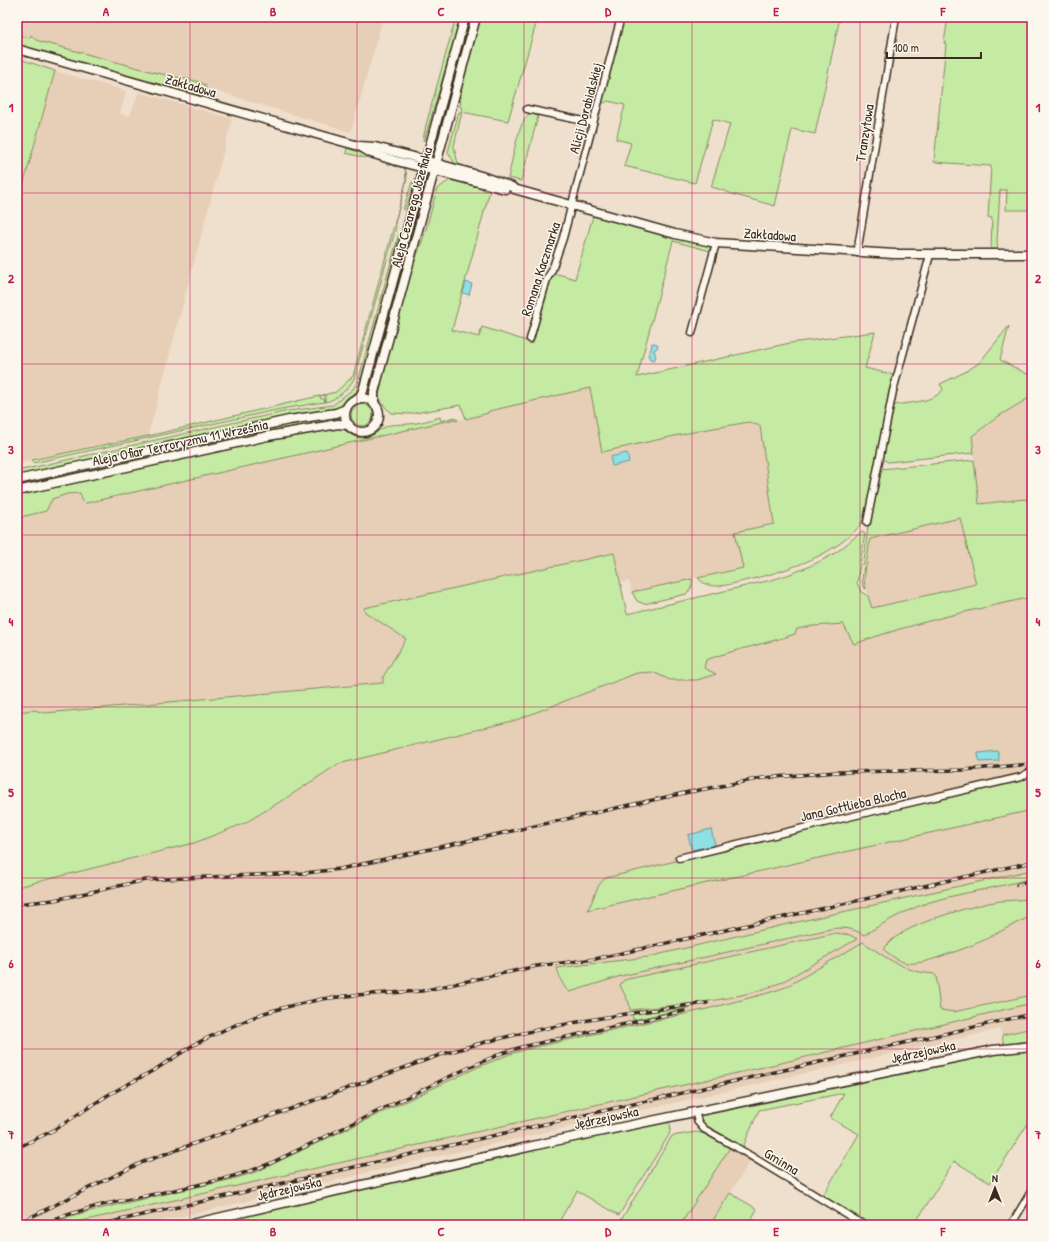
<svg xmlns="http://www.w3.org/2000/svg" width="1049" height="1242" viewBox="0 0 1049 1242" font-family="'Patrick Hand',sans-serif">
<rect width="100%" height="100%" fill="#efdfcd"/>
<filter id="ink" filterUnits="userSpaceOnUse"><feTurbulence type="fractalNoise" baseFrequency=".025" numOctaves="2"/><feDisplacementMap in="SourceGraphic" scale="8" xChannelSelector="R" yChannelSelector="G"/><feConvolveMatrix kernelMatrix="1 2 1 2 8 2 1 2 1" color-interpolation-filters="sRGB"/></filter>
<g filter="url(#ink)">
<!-- built -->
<g fill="#e7ceb7">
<polygon points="17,17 383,17 351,132 210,89 17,37"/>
<polygon points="55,71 126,91 120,114 130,116 139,92 232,119 148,436 79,450 17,464 17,207"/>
<polygon points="590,388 702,430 750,422 760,426 774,524 743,568 632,592 629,581 621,583 614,553 365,612 406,639 383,677 383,683 45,713 34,710 17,712 17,518 46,511 52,499 67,494 80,493 83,502 86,503 456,418 456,420 463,419 488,413 489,411"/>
<polygon points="1032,396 1032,504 1024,499 979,504 972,437 999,416"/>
<polygon points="960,518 976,584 871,608 864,580 870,539"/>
<polygon points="1032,597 1032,1028 1002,1035 1000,1029 400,1165 145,1225 17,1225 17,887 194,843 245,823 291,795 338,764 516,720 700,648 797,629 813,626 843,624 855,644 891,631 968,611"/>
<polygon points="731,1146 752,1158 710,1225 680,1225"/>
</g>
<!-- green -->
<g fill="#c5eaa3" stroke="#808a60">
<polygon points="456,17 461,17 424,141 423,140 426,125"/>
<path d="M468 17H473L438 145H436C448 103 457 60 468 17Z"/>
<polygon points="481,17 538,17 508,121 462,112 454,146 458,164 480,171 455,164 448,152 459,112 461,112 462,108 460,107 462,86"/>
<polygon points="623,17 840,17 815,134 792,129 775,206 732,194 722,190 711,187 730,124 713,119 695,183 624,166 631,143 616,139 625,105 608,101 604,103 602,102"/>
<polygon points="948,17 1032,17 1032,210 1006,210 1007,190 1000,190 997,241 998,250 991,250 992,218 988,217 991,166 934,162 946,44 944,43"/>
<polygon points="17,29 21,30 19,35 30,38 31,35 36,40 42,42 157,73 200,82 205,85 206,89 201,94 195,96 17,46"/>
<polygon points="17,58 55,71 17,207"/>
<path d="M531 113 538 116 521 181 508 178C512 164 518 118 531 113Z"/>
<polygon points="347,148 367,155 366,158 346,153"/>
<path d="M394 164 405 167 407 177 406 182 395 222 396 227 354 379C348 389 337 400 325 402V395L320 396 321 399H324L325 402 281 409 33 463 32 460 79 450 148 436 336 392 353 376 406 182 405 168 394 166Z"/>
<path d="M450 180 482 188V189L486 191V189L490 190 452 330 479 337 482 327 533 343 552 276 558 274 575 279 593 216 710 246V251L673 241 637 377 790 343 875 332 865 368 894 375 867 510C864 519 861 525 855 531 826 559 782 572 744 581 730 584 709 592 698 578L743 568 735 532 774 524 760 426 749 422 702 430 602 452 590 388 489 411 488 413 466 419 461 405 409 414 392 413 385 407 380 398 379 395 382 384H381L412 269 425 233 437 189Z"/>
<polygon points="412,182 415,183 405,210 403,210"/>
<polygon points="423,185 424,185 412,230 405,265 374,382 369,381"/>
<polygon points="399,233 400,233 399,244 362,379 359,378"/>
<path d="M1009 326 1000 360 1025 373 1032 375V396L999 416 972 436 974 453 888 462 883 459 894 405C907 403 936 402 943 389L940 384 965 372 979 363Z"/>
<polygon points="358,381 361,382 357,392 348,397 340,407 335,409 289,416 242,426 17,476 17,471 241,421 288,411 333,405 353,389"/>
<circle cx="362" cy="415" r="11"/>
<polygon points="337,416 339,418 338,421 268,432 17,488 17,483 290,424"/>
<path d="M440 417 441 421 455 417 458 420 456 421 455 419 86 503 83 502 80 493 67 494 52 499 46 511 17 518V496L269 439 340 428C348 431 353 438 362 438 372 438 377 431 385 427 392 423 401 425 409 424 420 423 430 420 440 417Z"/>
<path d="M974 460 979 504 1025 499 1032 504V597C972 610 912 623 854 644L843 624 813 626 797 629 795 634C766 644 735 649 706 660L704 668 716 674 697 680H670L653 672 637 673 516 720 338 764 291 795 245 823 194 843 17 887V712L34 710 45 713 383 683V677L406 639 365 612 364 608 614 553 627 614 771 580C793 574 815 565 835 553 844 547 853 538 862 532L865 534 857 583 861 592 868 596 872 608 976 584 960 518 870 539 864 580 866 589 863 587 862 580 868 526 881 469Z"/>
<path d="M692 579C693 585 691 590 686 594L644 604 637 601 632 592Z"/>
<path d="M1032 774V810L587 910C595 900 595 885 606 878Z"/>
<path d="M1032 870V878C998 888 963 892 930 902 906 910 885 922 864 935 853 928 842 927 830 929L621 976 570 992C562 987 560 977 557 968L648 957 779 926Z"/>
<path d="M1032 899V916C1014 923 999 933 982 941 969 947 955 952 942 956 931 960 919 964 908 963 899 962 891 955 884 950 893 926 977 904 1001 901 1011 900 1022 900 1032 899Z"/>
<path d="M836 933 850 935 857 939 782 982C736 1002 680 1004 630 1010L629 1003 620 985 624 980Z"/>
<path d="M863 942C887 958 904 972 934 974L936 976 940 1010 954 1012 1032 995V1003L768 1066 64 1225H46L90 1211 233 1179 256 1172 476 1068 510 1054 527 1049 707 1009 768 993 786 987Z"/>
<polygon points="696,1006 633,1020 632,1014"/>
<polygon points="1032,1028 1032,1044 1004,1046 1002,1035"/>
<polygon points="1032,1050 1032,1117 990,1183 954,1161 914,1225 866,1225 822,1197 859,1134 830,1118 844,1093 759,1110 742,1149 711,1131 700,1122 699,1115 991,1053"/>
<polygon points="667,1121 671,1126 669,1135 619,1215 577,1191 557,1225 203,1225 510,1154"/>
<polygon points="696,1132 705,1134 731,1146 680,1225 618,1225 672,1136"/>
<polygon points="730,1193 757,1209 748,1225 710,1225"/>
</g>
<!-- water -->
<g fill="#8ee0e5" stroke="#6d9795">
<polygon points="466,282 472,284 469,295 463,293"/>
<polygon points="652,343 655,343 658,345 657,348 654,350 656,357 654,360 650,359 648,355 651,349"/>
<polygon points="627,453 629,462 612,466 610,457"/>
<polygon points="998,751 999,761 979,762 978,753"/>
<polygon points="711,829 715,845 692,850 688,835"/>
</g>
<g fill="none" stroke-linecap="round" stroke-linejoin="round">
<defs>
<g id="minor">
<polyline points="527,109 593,123"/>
<polyline points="857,253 896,17"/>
<polyline points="692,333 716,243"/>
<polyline points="530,339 547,279 552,270 563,238 621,17"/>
<polyline points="867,522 893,391 930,255"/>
<polyline points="679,858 857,815 1021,777 1032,771"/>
<polyline points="695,1111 698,1122 704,1129 736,1147 864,1225"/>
<polyline points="1011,1225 1032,1190"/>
</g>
<g id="tertiary">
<polyline points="17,49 348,143 359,146 375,147 410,156 481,176 512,187 514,189 675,234 716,243 894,254 1032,254"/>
<polyline points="361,147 371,153 393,160 505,189"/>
<circle cx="362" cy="415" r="17"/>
<polyline points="358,399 363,391 465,17"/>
<polyline points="374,404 374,392 476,17"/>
<polyline points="17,480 243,430 289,420 336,413 346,409"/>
<polyline points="17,491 268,436 338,424 349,425"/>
<polyline points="187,1225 550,1142 993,1050 1032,1046"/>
</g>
</defs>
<!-- minor casing -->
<use href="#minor" stroke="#3b2a1e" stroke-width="9"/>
<!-- tertiary casing -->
<use href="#tertiary" stroke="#3b2a1e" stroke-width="11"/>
<!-- minor -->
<use href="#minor" stroke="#fbf7ec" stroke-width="6"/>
<!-- tertiary -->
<use href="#tertiary" stroke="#fbf7ec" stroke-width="8"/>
<defs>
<g id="rail">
<polyline points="1017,885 1032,880"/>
<polyline points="17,904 54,900 146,880 185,878 305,873 340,869 689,792 763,778 837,772 963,770 1032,764"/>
<polyline points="17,1148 52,1131 108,1095 156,1069 195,1044 226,1029 264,1013 290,1006 322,999 355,995 422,991 537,966 595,959 1032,862"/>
<path d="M17 1224 93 1186 143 1162 440 1055C527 1028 617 1014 707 1003"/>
<path d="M38 1225C59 1218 80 1210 102 1205 158 1192 216 1185 269 1164L457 1073 502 1053 522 1047 684 1011"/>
<polyline points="98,1225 1032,1014"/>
</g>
</defs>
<!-- rail casing -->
<use href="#rail" stroke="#3b2a1e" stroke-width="3.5"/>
<!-- rail -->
<use href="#rail" stroke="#fbf7ec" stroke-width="2" stroke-dasharray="6" stroke-linecap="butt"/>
</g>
</g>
<!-- grid -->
<path fill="none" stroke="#c2185b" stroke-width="1" stroke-opacity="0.55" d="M190 17V1225M357 17V1225M524 17V1225M692 17V1225M860 17V1225M17 193H1032M17 364H1032M17 535H1032M17 707H1032M17 878H1032M17 1049H1032"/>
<g text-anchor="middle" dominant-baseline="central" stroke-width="3" stroke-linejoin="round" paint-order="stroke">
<!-- street labels -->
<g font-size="14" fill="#3b2a1e" stroke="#fbf7ec">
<text transform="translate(191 85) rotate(16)">Zakładowa</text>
<text transform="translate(585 108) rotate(-75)">Alicji Dorabialskiej</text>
<text transform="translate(864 133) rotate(-81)">Tranzytowa</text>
<text transform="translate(411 207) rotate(-75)">Aleja Cezarego Józefiaka</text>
<text transform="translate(770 234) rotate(4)">Zakładowa</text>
<text transform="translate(540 269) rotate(-72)">Romana Kaczmarka</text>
<text transform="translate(180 442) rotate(-12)">Aleja Ofiar Terroryzmu 11 Września</text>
<text transform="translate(853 804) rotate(-13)">Jana Gottlieba Blocha</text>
<text transform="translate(923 1051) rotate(-12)">Jędrzejowska</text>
<text transform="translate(606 1117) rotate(-12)">Jędrzejowska</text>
<text transform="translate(782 1161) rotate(31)">Gminna</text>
<text transform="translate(289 1188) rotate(-13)">Jędrzejowska</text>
</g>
</g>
<!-- margin -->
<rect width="1049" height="1242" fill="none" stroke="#fbf7ec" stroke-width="44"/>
<!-- north arrow -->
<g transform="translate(995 1188)" stroke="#fbf7ec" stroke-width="3" paint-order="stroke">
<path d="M0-3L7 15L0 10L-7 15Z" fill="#3b2a1e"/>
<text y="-6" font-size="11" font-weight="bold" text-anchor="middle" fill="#3b2a1e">N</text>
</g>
<!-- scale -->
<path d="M887 52v6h94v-6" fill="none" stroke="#3b2a1e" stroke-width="2"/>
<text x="893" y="52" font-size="12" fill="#3b2a1e" stroke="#fbf7ec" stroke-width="3" paint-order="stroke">100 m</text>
<rect x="22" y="22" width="1005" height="1198" fill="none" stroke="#c2185b" stroke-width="1.5"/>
<g font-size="13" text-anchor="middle" font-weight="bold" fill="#c2185b">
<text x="106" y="16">A</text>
<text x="273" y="16">B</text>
<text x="441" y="16">C</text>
<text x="608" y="16">D</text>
<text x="776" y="16">E</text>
<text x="943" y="16">F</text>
<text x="11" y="112">1</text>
<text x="1038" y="112">1</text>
<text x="11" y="283">2</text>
<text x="1038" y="283">2</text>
<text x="11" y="454">3</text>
<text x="1038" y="454">3</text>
<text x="11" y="626">4</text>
<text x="1038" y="626">4</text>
<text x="11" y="797">5</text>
<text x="1038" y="797">5</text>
<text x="11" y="968">6</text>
<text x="1038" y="968">6</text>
<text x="11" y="1139">7</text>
<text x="1038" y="1139">7</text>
<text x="106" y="1236">A</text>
<text x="273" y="1236">B</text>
<text x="441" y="1236">C</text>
<text x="608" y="1236">D</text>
<text x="776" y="1236">E</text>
<text x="943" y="1236">F</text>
</g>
</svg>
